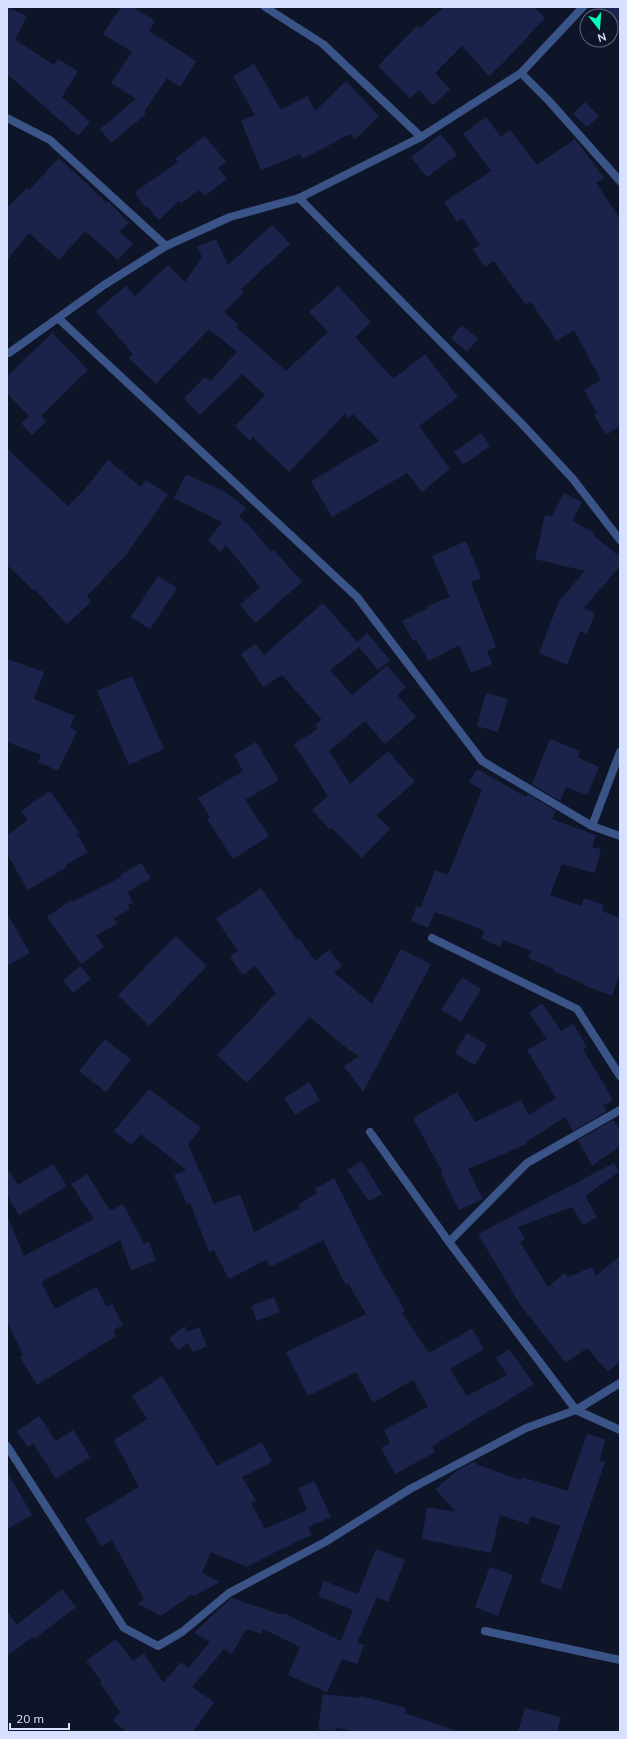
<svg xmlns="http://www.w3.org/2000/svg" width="627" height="1739" viewBox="0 0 627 1739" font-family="Mulish,sans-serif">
<rect width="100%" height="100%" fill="#0f1529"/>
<!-- building -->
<g fill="#1b234a">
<polygon points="7,7 27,16 15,40 54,65 58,59 78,71 62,97 90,122 78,136 7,74"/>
<polygon points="121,7 133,7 155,21 149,31 196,61 180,87 167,78 144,112 146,114 111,143 100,129 136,99 111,83 132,52 103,34"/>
<polygon points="444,7 533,7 545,18 505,61 489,76 462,46 435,73 450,89 433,105 419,90 410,98 378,66 418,25 420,28"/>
<polygon points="601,7 620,7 620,22 611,31 611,16 592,16"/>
<polygon points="254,64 281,110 307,96 315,111 346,81 379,116 355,139 350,134 303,159 300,154 261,170 241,121 255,115 233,76"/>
<polygon points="585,102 599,116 587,127 573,114"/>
<polygon points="486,117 501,137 510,130 537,165 575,139 604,178 596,183 620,219 620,426 606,435 594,415 597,413 584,390 601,380 574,330 557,341 531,302 526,305 494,261 485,267 473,249 480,245 462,218 457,222 444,202 491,171 463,134"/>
<polygon points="441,134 457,155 427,177 411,157"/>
<polygon points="205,136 226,162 218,168 227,179 205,196 200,190 181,203 179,201 159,220 147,206 145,208 135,192 178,162 175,159"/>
<polygon points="59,158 107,203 108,201 129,223 119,232 133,244 118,260 85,231 59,260 29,233 7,260 7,208 27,188 29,190"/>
<polygon points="272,225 290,244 241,289 244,292 224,312 238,324 236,327 286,371 328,332 309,312 338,286 371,322 355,337 393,379 425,354 458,397 419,426 450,469 422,492 407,473 332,517 311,481 379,441 353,414 349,418 345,414 289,472 253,437 250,441 235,426 265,395 242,374 200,415 184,398 205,377 210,381 237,352 209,329 156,384 129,358 133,354 96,311 126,286 135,296 168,265 185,282 202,257 197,247 216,239 228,265"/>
<polygon points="462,325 478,339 467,352 451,338"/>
<polygon points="52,333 88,370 41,416 46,422 32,435 21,423 29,416 7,393 7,377"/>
<polygon points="481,433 490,446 463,465 454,452"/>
<polygon points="7,449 68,506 84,490 108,460 141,487 146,480 168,495 125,556 87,596 91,602 67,624 34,589 33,590 7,565"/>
<polygon points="186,474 225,492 246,508 239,517 249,525 271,552 274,550 302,582 255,623 240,605 260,587 226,545 221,552 208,541 222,522 174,498"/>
<polygon points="564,493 582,502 572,521 595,533 594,536 620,557 620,566 584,608 595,613 587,634 580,631 567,665 539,653 559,601 585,571 535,559 545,515 552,516"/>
<polygon points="466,541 481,578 471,582 496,647 487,651 492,664 471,673 459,645 429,661 416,640 413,641 402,621 427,609 426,607 450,597 432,556"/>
<polygon points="158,576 177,588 150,629 131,617"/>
<polygon points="323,603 357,642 367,633 390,660 378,670 359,647 330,670 352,695 387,666 406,687 397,695 416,717 385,744 365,721 329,751 350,784 388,751 415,782 376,815 390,829 362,858 331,827 329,829 312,810 328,796 294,744 318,729 315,725 322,720 282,675 263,687 241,654 256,644 264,655"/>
<polygon points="7,659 44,672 34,699 75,716 70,727 77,731 58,771 38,762 41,755 7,742"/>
<polygon points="132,676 164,749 129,765 97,691"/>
<polygon points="486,693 508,699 498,732 477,726"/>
<polygon points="550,739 580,751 577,757 599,767 587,795 566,787 560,801 532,784"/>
<polygon points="256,742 279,780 245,800 269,836 233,859 207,819 210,817 198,798 243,771 234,755"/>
<polygon points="477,769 526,797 528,794 556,811 552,819 596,835 592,847 601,849 595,873 562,864 550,895 581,906 584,898 604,905 602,911 620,918 620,973 612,996 583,985 584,984 553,971 554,969 528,958 532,951 503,940 500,947 481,938 485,931 449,917 435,912 428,928 411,921 417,906 421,907 435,870 448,875 482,790 469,782"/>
<polygon points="50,791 80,833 77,834 88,852 66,865 67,867 28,890 7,854 7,835 28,820 21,811"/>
<polygon points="141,863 151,878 128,892 133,903 128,905 130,909 114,918 117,924 96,935 104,947 81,964 47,917 71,900 72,902 121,877 120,875"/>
<polygon points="261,888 297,940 299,939 315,961 329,950 342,966 334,973 372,1004 401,949 431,964 363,1092 344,1066 359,1056 349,1050 310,1017 247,1083 217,1055 276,993 255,966 243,975 230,957 238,951 216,919"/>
<polygon points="7,914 30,953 7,966"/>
<polygon points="176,936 207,966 149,1026 118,995"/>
<polygon points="81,966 91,979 73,993 63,980"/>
<polygon points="462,977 481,989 461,1022 441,1010"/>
<polygon points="542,1003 561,1031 573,1023 587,1047 583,1049 613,1100 603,1106 607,1111 573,1131 565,1117 526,1142 527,1144 468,1169 483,1199 459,1210 441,1173 443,1173 413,1118 457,1092 475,1122 521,1100 529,1115 556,1098 527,1050 547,1039 529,1013"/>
<polygon points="467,1033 487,1045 475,1065 455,1053"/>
<polygon points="105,1039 131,1059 106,1092 79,1071"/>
<polygon points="309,1082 320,1100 295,1115 284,1098"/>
<polygon points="149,1089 201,1128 188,1144 214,1204 240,1194 254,1232 300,1208 298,1205 317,1193 315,1189 334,1178 379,1267 405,1311 402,1313 429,1353 472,1329 484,1349 450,1369 467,1396 507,1375 496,1358 509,1349 534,1384 494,1409 490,1409 491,1410 432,1446 435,1452 395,1474 381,1448 390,1443 384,1430 428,1407 413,1380 373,1403 356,1372 308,1396 286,1352 366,1314 348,1283 346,1285 323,1240 270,1267 266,1260 229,1279 214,1250 209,1252 190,1203 187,1204 174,1175 186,1170 141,1134 131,1145 114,1131"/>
<polygon points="613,1120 620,1130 620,1146 592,1166 578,1140"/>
<polygon points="362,1161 382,1194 369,1201 347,1170"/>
<polygon points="614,1163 619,1172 585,1196 597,1217 583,1225 572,1207 518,1227 525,1239 520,1242 548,1287 565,1273 568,1277 592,1267 596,1276 620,1256 620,1361 608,1372 587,1348 566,1363 521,1306 478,1234"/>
<polygon points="53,1164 67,1186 19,1215 7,1195 7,1168 18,1185"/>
<polygon points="87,1174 110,1211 123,1204 144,1244 149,1242 156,1261 131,1270 120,1240 41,1282 55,1309 96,1287 107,1307 112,1304 123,1325 113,1330 116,1336 37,1385 20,1357 23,1355 7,1321 7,1215 24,1256 94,1219 71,1184"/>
<polygon points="274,1297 280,1312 257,1321 251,1306"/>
<polygon points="185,1326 187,1332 199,1327 207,1346 193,1352 188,1343 178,1350 169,1338"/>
<polygon points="162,1376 217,1466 262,1442 272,1462 242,1477 256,1501 251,1503 265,1529 307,1510 298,1488 314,1481 331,1517 308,1527 312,1535 279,1550 247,1567 211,1552 202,1573 220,1582 194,1596 192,1594 161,1616 138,1604 144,1599 112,1540 101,1546 85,1519 139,1487 114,1440 147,1419 132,1396"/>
<polygon points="39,1416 56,1441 73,1430 90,1457 56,1479 33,1443 28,1447 17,1431"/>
<polygon points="587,1434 605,1439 600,1460 605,1462 561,1590 540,1582 560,1526 531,1516 528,1524 500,1515 491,1553 422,1539 427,1507 456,1512 435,1489 458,1470 475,1461 478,1465 521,1480 522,1477 567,1491"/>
<polygon points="7,1472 32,1515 7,1529"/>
<polygon points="376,1549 405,1560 388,1602 377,1597 357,1643 364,1645 357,1664 342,1659 327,1692 288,1675 300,1647 263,1629 261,1634 246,1629 232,1654 224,1649 192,1687 214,1702 193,1732 126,1732 113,1720 120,1712 100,1683 102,1682 86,1661 116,1639 133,1661 144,1653 163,1683 181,1662 188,1668 210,1642 194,1633 231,1598 283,1615 284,1613 341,1641 353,1610 318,1596 324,1581 358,1594"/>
<polygon points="490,1567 513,1575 498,1616 475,1607"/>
<polygon points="62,1589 76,1607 34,1639 33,1637 7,1656 7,1611 17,1625"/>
<polygon points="323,1694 360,1698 361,1696 406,1708 405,1713 454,1730 453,1732 355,1732 336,1727 335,1731 318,1729"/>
<polygon points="525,1708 561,1717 557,1732 518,1732"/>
</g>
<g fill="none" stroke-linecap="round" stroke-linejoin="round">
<!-- street -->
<g stroke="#3a5488" stroke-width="8">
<polyline points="265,7 323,44 421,137"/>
<polyline points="521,73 549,101 620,181"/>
<polyline points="7,118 50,140 166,246"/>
<polyline points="299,198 523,425 573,479 620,540"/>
<polyline points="58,318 357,597 482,761 592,826 620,836"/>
<polyline points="9,353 104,285 166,246 230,217 299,198 421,137 521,73 583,7"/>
<polyline points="592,826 620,752"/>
<polyline points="432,938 577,1009 620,1076"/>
<polyline points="370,1132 449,1242 576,1410 620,1430"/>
<polyline points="449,1242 527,1163 620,1110"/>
<polyline points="7,1446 124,1628 158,1646 182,1632 229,1593 325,1542 410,1489 526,1428 576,1410 620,1383"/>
<polyline points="485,1631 620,1660"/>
</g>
</g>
<!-- border -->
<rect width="627" height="1739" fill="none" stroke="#d7e1ff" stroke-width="16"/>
<!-- north arrow -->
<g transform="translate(599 28) rotate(163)"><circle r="19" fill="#0f1529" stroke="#5f677f"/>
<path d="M0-3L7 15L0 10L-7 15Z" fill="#03ffba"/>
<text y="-6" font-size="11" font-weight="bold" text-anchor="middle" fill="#d7e1ff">N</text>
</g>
<!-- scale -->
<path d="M10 1723v6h59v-6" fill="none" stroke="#d7e1ff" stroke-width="2"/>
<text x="16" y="1723" font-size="12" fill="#d7e1ff" stroke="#0f1529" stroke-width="3" paint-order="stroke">20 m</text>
</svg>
